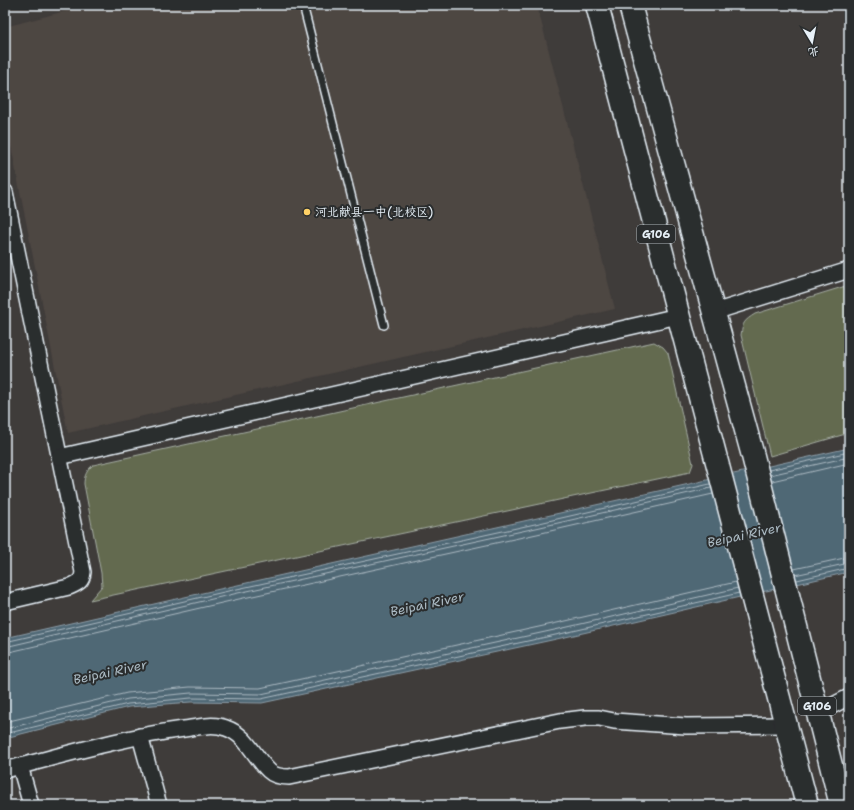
<svg xmlns="http://www.w3.org/2000/svg" width="854" height="810" viewBox="0 0 854 810" font-family="'Shantell Sans','LXGW WenKai TC',sans-serif">
<rect width="100%" height="100%" fill="#3f3c3a"/>
<filter id="ink" filterUnits="userSpaceOnUse"><feTurbulence type="fractalNoise" baseFrequency=".025" numOctaves="2"/><feDisplacementMap in="SourceGraphic" scale="8" xChannelSelector="R" yChannelSelector="G"/><feConvolveMatrix kernelMatrix="1 2 1 2 8 2 1 2 1" color-interpolation-filters="sRGB"/></filter>
<g filter="url(#ink)">
<!-- built -->
<polygon fill="#4d4642" points="88,5 537,5 615,309 68,433 5,116 5,27"/>
<!-- green -->
<g fill="#646a50" stroke="#a6aea4">
<path d="M849 285V433L770 456 741 335C743 322 744 321 755 314Z"/>
<path d="M654 342 663 347 668 353 693 464 690 472 90 600 102 586 101 573 84 484C84 476 87 470 93 465Z"/>
</g>
<!-- water -->
<path fill="#506774" stroke="#8d9ea9" d="M849 448V572L561 638 262 703 191 702 129 707 5 738V638C286 573 568 512 849 448Z"/>
<g fill="none" stroke-linecap="round" stroke-linejoin="round">
<!-- shore -->
<g stroke="#abbac3" stroke-width="1">
<polyline points="769,470 849,452"/>
<polyline points="770,475 849,457"/>
<polyline points="772,481 849,463"/>
<polyline points="794,569 849,557"/>
<polyline points="795,575 849,563"/>
<polyline points="797,580 849,568"/>
<polyline points="5,642 237,589 535,524 710,484"/>
<polyline points="5,647 238,593 536,528 711,488"/>
<polyline points="5,653 239,599 537,534 713,494"/>
<polyline points="5,722 127,693 190,687 260,688 557,623 736,582"/>
<polyline points="5,729 128,699 191,693 261,694 559,629 738,588"/>
<polyline points="5,734 128,704 191,698 261,699 560,634 739,593"/>
</g>
<defs>
<polyline id="lane" points="303,5 384,325"/>
<g id="street">
<path d="M5 192 83 572C82 582 78 583 69 587L5 602"/>
<polyline points="714,312 849,270"/>
<polyline points="59,457 678,316"/>
<polyline points="818,713 849,697"/>
<polyline points="140,736 159,805"/>
<polyline points="20,766 31,805"/>
<path d="M5 770C64 755 123 737 184 729 198 727 213 723 226 728 247 735 254 757 269 771 274 776 282 777 289 777L560 721 585 718H599L614 721 686 726 786 725"/>
</g>
<g id="highway">
<polyline points="597,5 807,805"/>
<polyline points="630,5 753,456 841,805"/>
</g>
</defs>
<!-- lane casing -->
<use href="#lane" stroke="#e8f1f8" stroke-width="10"/>
<!-- street casing -->
<use href="#street" stroke="#e8f1f8" stroke-width="18"/>
<!-- highway casing -->
<use href="#highway" stroke="#e8f1f8" stroke-width="25"/>
<!-- lane -->
<use href="#lane" stroke="#2a2d2e" stroke-width="7"/>
<!-- street -->
<use href="#street" stroke="#2a2d2e" stroke-width="15"/>
<!-- highway -->
<use href="#highway" stroke="#2a2d2e" stroke-width="22"/>
</g>
</g>
<!-- markers -->
<circle fill="#ffd166" stroke="#2a2d2e" stroke-width="1.5" cx="307" cy="212" r="4"/>
<g text-anchor="middle" dominant-baseline="central" stroke-width="4" stroke-linejoin="round" paint-order="stroke">
<!-- shield labels -->
<g fill="#2a2d2e" stroke="#afb6bb" stroke-width="1">
<rect x="637" y="225" width="38" height="18" rx="3"/>
<rect x="798" y="697" width="38" height="18" rx="3"/>
</g>
<g font-size="11" font-weight="bold" fill="#e8f1f8">
<text x="656" y="234">G106</text>
<text x="817" y="706">G106</text>
</g>
<!-- poi labels -->
<g font-size="12" fill="#e8f1f8" stroke="#2a2d2e" text-anchor="start">
<text x="315" y="212">河北献县一中(北校区)</text>
</g>
<!-- water labels -->
<g font-size="13" font-style="italic" fill="#abbac3" stroke="#2a2d2e">
<text transform="translate(744 535) rotate(-12)">Beipai River</text>
<text transform="translate(427 604) rotate(-12)">Beipai River</text>
<text transform="translate(110 672) rotate(-12)">Beipai River</text>
</g>
</g>
<!-- margin -->
<rect width="854" height="810" fill="none" stroke="#2a2d2e" stroke-width="20"/>
<rect x="10" y="10" width="834" height="790" fill="none" stroke="#e8f1f8" stroke-width="1.5" filter="url(#ink)"/>
<!-- north arrow -->
<g transform="translate(812 42) rotate(170)" stroke="#2a2d2e" stroke-width="3" paint-order="stroke">
<path d="M0-3L7 15L0 10L-7 15Z" fill="#e8f1f8"/>
<text y="-6" font-size="11" font-weight="bold" text-anchor="middle" fill="#e8f1f8">北</text>
</g>
</svg>
